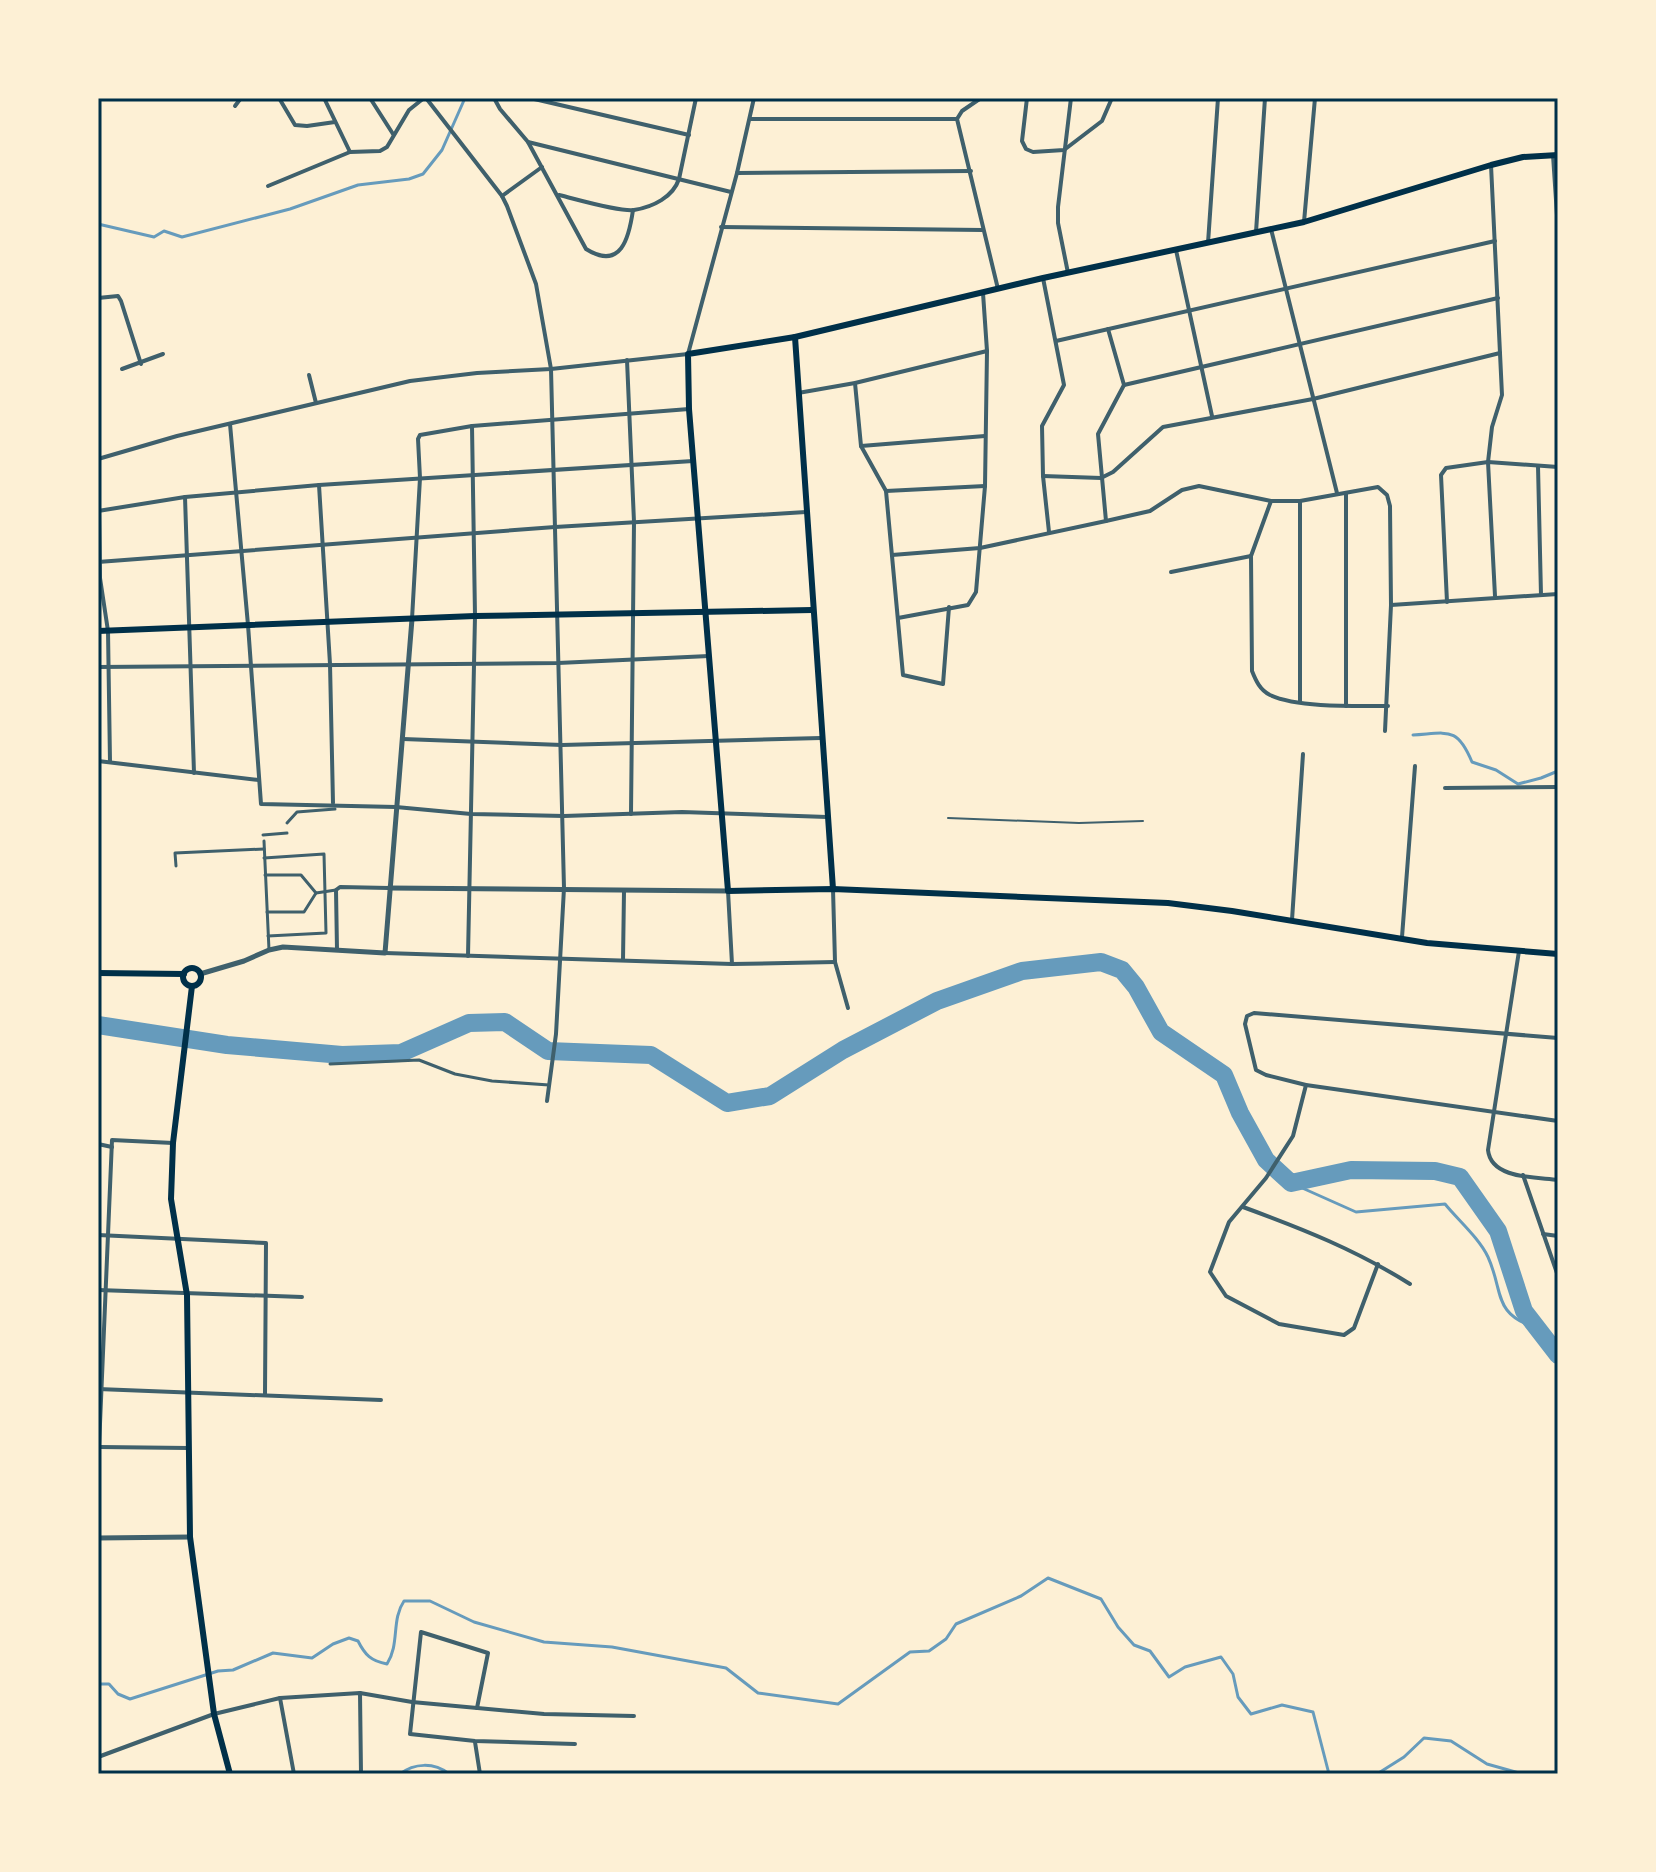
<svg xmlns="http://www.w3.org/2000/svg" width="1656" height="1872" viewBox="0 0 1656 1872" font-family="'Exo 2',sans-serif">
<rect width="100%" height="100%" fill="#fdf0d5"/>
<g fill="none" stroke-linecap="round" stroke-linejoin="round">
<!-- stream -->
<g stroke="#669bbc" stroke-width="3">
<polyline points="98,224 154,237 164,231 182,237 290,209 358,185 409,179 423,174 442,150 465,98"/>
<path d="M1413 735C1448 733 1457 726 1472 762L1496 770 1518 784 1541 778 1558 771"/>
<path d="M1291 1183 1356 1212 1445 1204C1458 1220 1479 1238 1488 1257 1504 1292 1492 1314 1537 1328"/>
<path d="M98 1684H109L118 1694 130 1699 218 1671 233 1670 273 1653 312 1658 333 1644 349 1638 358 1641C365 1655 371 1661 387 1664 400 1644 391 1620 404 1601H430L474 1622 544 1642 612 1647 726 1668 758 1693 838 1704 910 1652 929 1651 946 1639 956 1624 1021 1596 1048 1578 1101 1599 1118 1627 1134 1645 1150 1651 1169 1677 1185 1667 1221 1657 1233 1674 1238 1697 1251 1714 1282 1705 1313 1712 1329 1774"/>
<path d="M400 1774C414 1763 434 1762 449 1774"/>
<polyline points="1377,1774 1404,1757 1424,1738 1451,1741 1487,1764 1519,1773 1558,1773"/>
</g>
<!-- river -->
<polyline stroke="#669bbc" stroke-width="18" points="98,1025 227,1045 342,1055 401,1053 469,1023 505,1022 548,1051 651,1055 727,1103 770,1096 843,1050 937,1001 1022,971 1101,962 1122,970 1136,987 1161,1032 1224,1075 1240,1113 1266,1160 1291,1183 1351,1170 1435,1171 1460,1177 1498,1231 1524,1311 1558,1355"/>
<!-- service -->
<polyline stroke="#3f606c" stroke-width="2" points="948,818 1079,823 1143,821"/>
<!-- pedestrian -->
<g stroke="#3f606c" stroke-width="3">
<polyline points="287,823 297,812 335,809"/>
<polyline points="263,835 287,833"/>
<polyline points="264,841 269,950"/>
<polyline points="264,858 324,854 326,933 268,936"/>
<polyline points="176,866 175,853 264,849"/>
<polyline points="265,875 301,875 316,893 304,912 267,912"/>
<polyline points="316,893 336,890"/>
<polyline points="330,1064 419,1060 455,1074 492,1081 549,1085"/>
</g>
<!-- minor -->
<g stroke="#3f606c" stroke-width="4">
<polyline points="279,98 295,125 307,126 335,122"/>
<polyline points="324,98 350,152"/>
<polyline points="370,98 393,134"/>
<polyline points="426,98 502,196 507,206 536,284 551,369 564,888 556,1034 547,1101"/>
<path d="M494 98 500 109 528 142 586 249C621 271 629 238 633 210"/>
<polyline points="530,98 689,135"/>
<polyline points="981,98 962,111 957,119 998,289"/>
<polyline points="1027,98 1022,141 1026,149 1033,152 1064,150 1102,121 1112,98"/>
<polyline points="235,106 241,98"/>
<polyline points="751,119 956,119"/>
<polyline points="528,142 731,192"/>
<polyline points="1553,155 1558,230"/>
<polyline points="1491,165 1502,395 1492,427 1488,462 1495,596"/>
<polyline points="737,173 971,171"/>
<polyline points="268,186 350,152 380,151 387,147 409,110 424,98"/>
<path d="M559 195C576 199 619 212 634 210 653 207 673 197 679 179L696 98"/>
<polyline points="502,196 542,167"/>
<polyline points="1304,222 1315,98"/>
<polyline points="721,227 983,230"/>
<polyline points="1271,229 1337,493"/>
<polyline points="1256,232 1265,98"/>
<polyline points="1208,243 1218,98"/>
<polyline points="1176,250 1212,416"/>
<polyline points="1068,273 1058,223 1058,207 1071,98"/>
<polyline points="1043,278 1064,385 1042,426 1043,476 1049,532"/>
<polyline points="98,298 118,296 121,301 141,364"/>
<polyline points="1056,341 1495,241"/>
<polyline points="627,360 634,522 631,814"/>
<polyline points="122,369 163,354"/>
<polyline points="309,375 316,403"/>
<polyline points="855,383 861,446 886,491 985,486"/>
<polyline points="1124,385 1498,298"/>
<polyline points="798,393 855,383 987,351"/>
<polyline points="230,424 248,625 261,804 396,807 471,814 564,816 682,812 827,817"/>
<polyline points="861,446 985,436"/>
<polyline points="98,459 177,436 410,381 477,373 551,369 688,354 737,173 754,98"/>
<polyline points="1538,466 1541,595"/>
<polyline points="1043,476 1101,478 1113,472 1163,427 1313,399 1500,353"/>
<polyline points="319,485 330,664 333,803"/>
<polyline points="886,491 903,675 943,684 949,607"/>
<polyline points="1346,494 1346,706"/>
<polyline points="185,497 194,773"/>
<path d="M1271 501 1251 556 1252 671C1256 681 1260 690 1270 695 1298 708 1357 706 1388 706"/>
<polyline points="99,510 100,578 108,631 110,762"/>
<polyline points="98,511 185,497 319,485 693,461"/>
<polyline points="1106,521 1098,434 1124,385 1108,329"/>
<polyline points="892,555 980,548 1106,521 1150,511 1182,490 1199,486 1271,501 1300,501 1378,487 1387,495 1390,506 1391,605 1385,731"/>
<polyline points="98,562 555,527 806,512"/>
<polyline points="1171,572 1251,556"/>
<polyline points="1447,602 1441,475 1446,468 1488,462 1558,467"/>
<polyline points="1391,605 1558,594"/>
<polyline points="898,618 968,605 976,592 985,486 987,351 983,293"/>
<polyline points="412,619 420,478 418,439 420,435 472,426 689,409"/>
<polyline points="98,667 558,663 709,656"/>
<polyline points="1300,702 1300,501"/>
<polyline points="403,739 562,745 821,738"/>
<polyline points="98,761 259,780"/>
<polyline points="1445,788 1558,787"/>
<polyline points="833,889 835,962 848,1008"/>
<polyline points="728,891 732,964"/>
<polyline points="1292,920 1303,754"/>
<polyline points="1402,937 1415,766"/>
<polyline points="337,950 336,890 340,887 389,888"/>
<path d="M1519 951 1488 1150C1491 1179 1535 1177 1558 1180"/>
<polyline points="385,953 732,964 835,962"/>
<polyline points="468,956 475,616 472,426"/>
<polyline points="623,960 624,891"/>
<polyline points="1558,1038 1254,1013 1247,1016 1245,1024 1256,1070 1266,1075 1306,1085 1558,1121"/>
<polyline points="1306,1085 1293,1136 1266,1178 1229,1222 1210,1272 1226,1296 1279,1324 1344,1335 1354,1328 1378,1264"/>
<polyline points="98,1144 112,1147"/>
<polyline points="1523,1175 1558,1276"/>
<path d="M1243 1207C1303 1229 1356 1250 1410 1284"/>
<polyline points="1543,1234 1558,1236"/>
<polyline points="98,1235 266,1243 265,1394"/>
<polyline points="98,1290 302,1297"/>
<polyline points="98,1389 381,1400"/>
<polyline points="100,1447 188,1448"/>
<polyline points="98,1471 112,1140 173,1143"/>
<polyline points="360,1693 361,1774"/>
<polyline points="280,1698 294,1774"/>
<polyline points="477,1708 488,1653 421,1632 410,1734 475,1741 575,1744"/>
<polyline points="475,1742 480,1774"/>
<polyline points="98,1757 214,1714 280,1698 360,1693 412,1702 544,1714 634,1716"/>
</g>
<!-- tertiary -->
<g stroke="#3f606c" stroke-width="5">
<polyline points="389,888 728,891"/>
<polyline points="200,974 244,961 269,950 283,947 385,953 412,619"/>
<polyline points="98,1538 190,1537"/>
</g>
<!-- secondary -->
<g stroke="#003049" stroke-width="6">
<polyline points="1558,155 1523,157 1491,165 1304,222 1043,278 795,337 688,354 689,409 728,891 833,889 1168,903 1232,911 1427,943 1558,954"/>
<polyline points="795,337 833,889"/>
<polyline points="98,631 475,616 812,610"/>
<circle cx="192" cy="977" r="9"/>
<polyline points="98,973 184,974"/>
<polyline points="192,986 173,1143 171,1199 187,1295 190,1537 214,1714 230,1774"/>
</g>
</g>
<!-- border -->
<rect width="1656" height="1872" fill="none" stroke="#fdf0d5" stroke-width="200"/>
<rect x="100" y="100" width="1456" height="1672" fill="none" stroke="#003049" stroke-width="3"/>
</svg>
